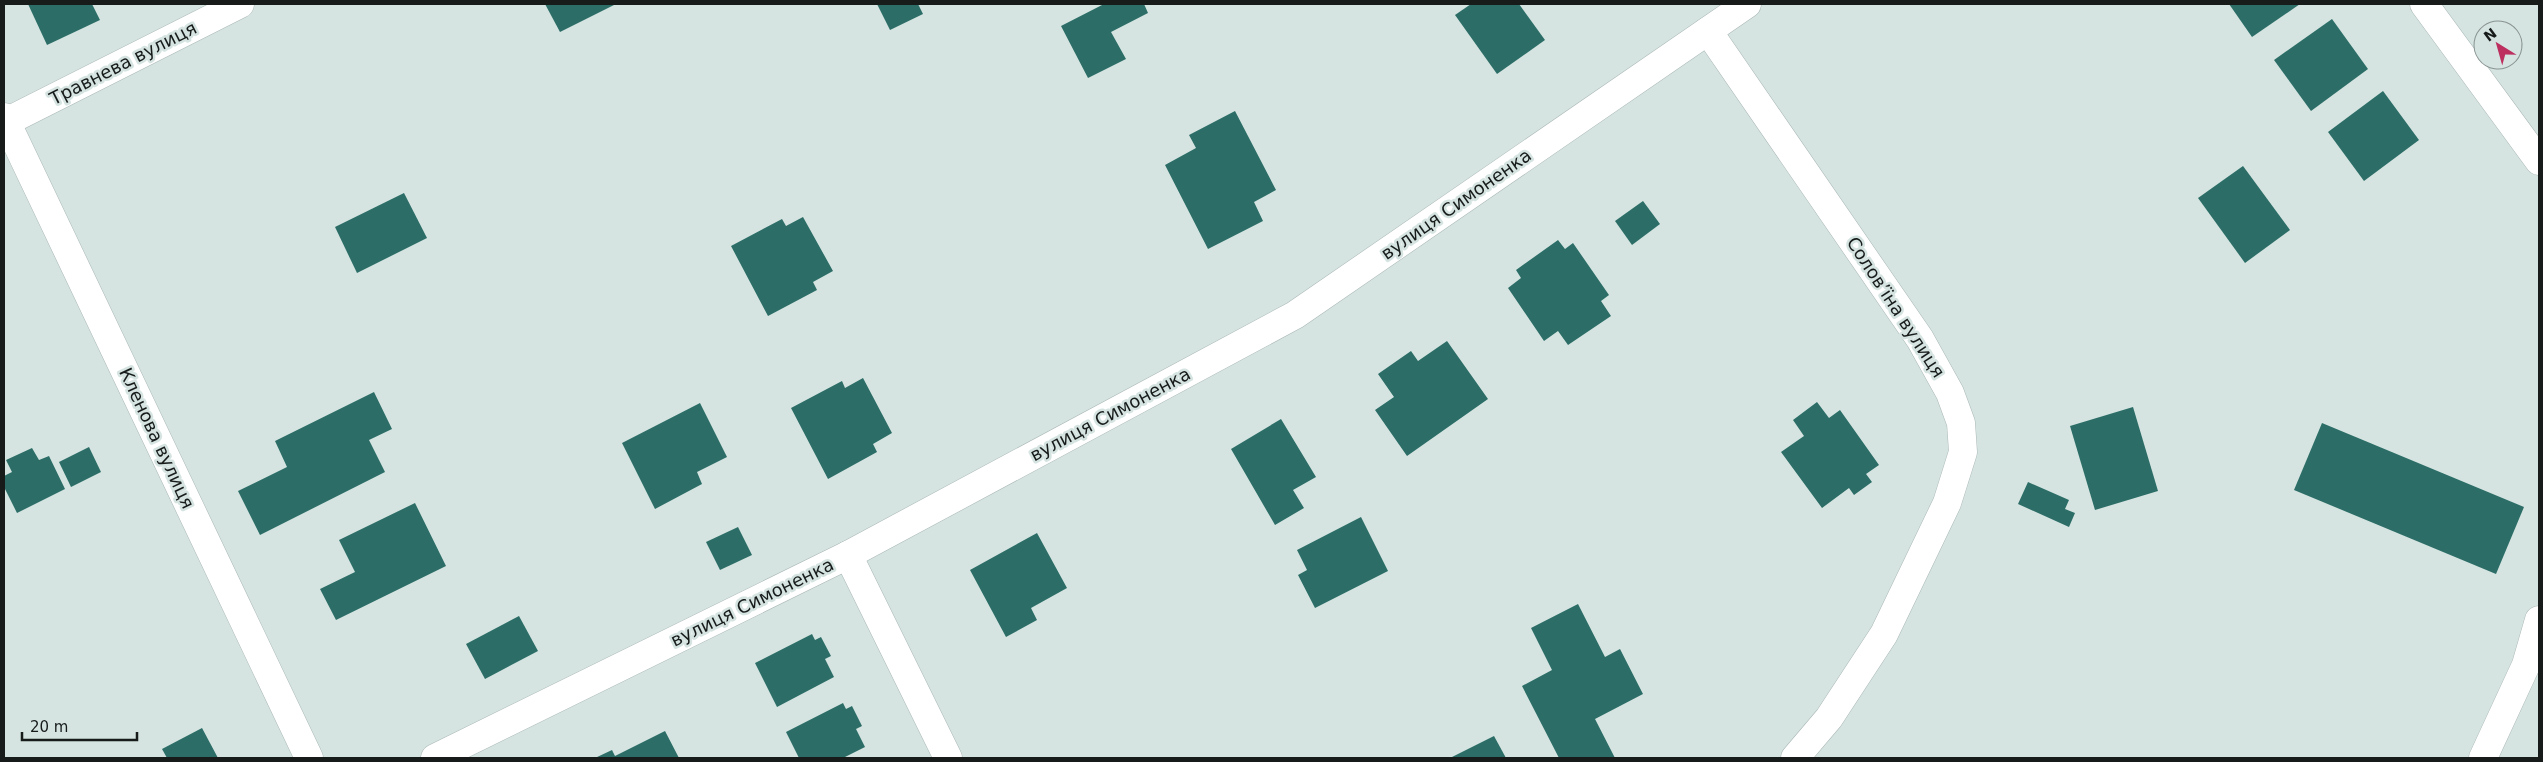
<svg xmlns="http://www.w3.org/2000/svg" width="2543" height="762" viewBox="0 0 2543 762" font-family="'DejaVu Sans',sans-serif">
<rect width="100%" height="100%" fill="#d5e4e1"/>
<!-- building -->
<g fill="#2c6e67">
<polygon points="28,4 92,4 100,20 47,45"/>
<polygon points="545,4 616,4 560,32"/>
<polygon points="877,4 918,4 923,14 890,30"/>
<polygon points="1104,4 1144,4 1148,13 1111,32 1126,59 1088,78 1061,26"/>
<polygon points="1471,4 1519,4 1545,40 1497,74 1455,15"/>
<polygon points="2229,4 2300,4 2252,37"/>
<polygon points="2332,19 2368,69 2311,111 2274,60"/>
<polygon points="2383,91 2419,140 2364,181 2328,132"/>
<polygon points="1235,111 1276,190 1254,202 1263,221 1208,249 1165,165 1196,148 1189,135"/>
<polygon points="2243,166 2290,230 2245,263 2198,198"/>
<polygon points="404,193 427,238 357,273 335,227"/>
<polygon points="1643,201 1660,224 1632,245 1615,221"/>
<polygon points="803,217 833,271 813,282 817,290 768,316 731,246 782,219 786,226"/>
<polygon points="1558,240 1565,249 1573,243 1609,295 1601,301 1611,316 1568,345 1558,331 1544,341 1508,288 1521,278 1516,270"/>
<polygon points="1447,341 1488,399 1407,456 1375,410 1394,397 1378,374 1411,351 1418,361"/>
<polygon points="863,378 892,433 873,444 877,452 828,479 791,408 842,381 845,388"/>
<polygon points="374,392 392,429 369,440 385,472 260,535 238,491 287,467 275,441"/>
<polygon points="1817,402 1829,418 1840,410 1879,465 1866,474 1872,482 1854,495 1849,488 1822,508 1781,452 1804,436 1793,420"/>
<polygon points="700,403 727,457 697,472 702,484 655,509 622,443"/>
<polygon points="2133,407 2158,491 2095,510 2070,426"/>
<polygon points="1281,419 1316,477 1293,490 1304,508 1275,525 1231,449"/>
<polygon points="2322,423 2524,507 2496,574 2294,490"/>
<polygon points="89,447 101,472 71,487 59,462"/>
<polygon points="32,448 39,460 49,456 65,489 17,513 4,487 4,476 12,472 6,460"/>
<polygon points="2028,482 2069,500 2065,509 2075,513 2069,527 2018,504"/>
<polygon points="415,503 446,566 336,620 320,589 355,572 339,540"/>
<polygon points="1361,517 1388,571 1315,608 1298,575 1307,570 1297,550"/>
<polygon points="738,527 752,555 720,570 706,542"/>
<polygon points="1037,533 1067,588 1031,608 1037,620 1006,637 970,570"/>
<polygon points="1578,604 1605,657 1620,649 1643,694 1595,719 1615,758 1559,758 1522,686 1552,670 1531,628"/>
<polygon points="519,616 538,651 485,679 466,644"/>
<polygon points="812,634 815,640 821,637 831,656 825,659 834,677 777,707 755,663"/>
<polygon points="843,703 846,709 852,706 862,726 856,729 865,747 843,758 799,758 786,732"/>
<polygon points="202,728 218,758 167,758 162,749"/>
<polygon points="665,731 679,758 595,758 612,750 615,756"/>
<polygon points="1494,736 1506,758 1450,758"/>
</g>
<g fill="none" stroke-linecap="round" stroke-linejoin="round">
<defs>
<g id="minor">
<polyline points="2424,4 2539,161"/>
<polyline points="1708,31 1920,339 1950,393 1961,423 1963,452 1947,503 1884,634 1829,718 1795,758"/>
<polyline points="4,117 309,758"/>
<polyline points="6,122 240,4"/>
<polyline points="848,555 948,758"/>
<polyline points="435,758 848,555 1295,315 1747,4"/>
<polyline points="2483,758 2526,665 2539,620"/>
</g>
</defs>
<!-- minor casing -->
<use href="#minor" stroke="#aab8b6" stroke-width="29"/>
<!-- minor -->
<use href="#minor" stroke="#fff" stroke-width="28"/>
</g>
<g text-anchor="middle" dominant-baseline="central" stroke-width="5" stroke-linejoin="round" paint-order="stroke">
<!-- street labels -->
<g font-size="18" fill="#171c1b" stroke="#d5e4e1">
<text transform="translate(123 63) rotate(-27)">Травнева вулиця</text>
<text transform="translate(1456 204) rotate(-35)">вулиця Симоненка</text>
<text transform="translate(1896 307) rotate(57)">Соловʼїна вулиця</text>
<text transform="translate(1110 414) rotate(-28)">вулиця Симоненка</text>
<text transform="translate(157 438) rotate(65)">Кленова вулиця</text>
<text transform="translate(752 602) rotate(-26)">вулиця Симоненка</text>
</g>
</g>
<!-- border -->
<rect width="2543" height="762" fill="none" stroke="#171c1b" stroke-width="10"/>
<!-- north arrow -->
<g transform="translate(2498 45) rotate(323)"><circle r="24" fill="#d5e4e1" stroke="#899492"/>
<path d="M0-4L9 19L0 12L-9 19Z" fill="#bc2f5f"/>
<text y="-8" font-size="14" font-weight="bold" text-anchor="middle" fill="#171c1b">N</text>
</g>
<!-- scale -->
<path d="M22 732v8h115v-8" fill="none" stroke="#171c1b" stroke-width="2.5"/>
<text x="30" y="732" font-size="15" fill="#171c1b" stroke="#d5e4e1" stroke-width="4" paint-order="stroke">20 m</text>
</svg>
